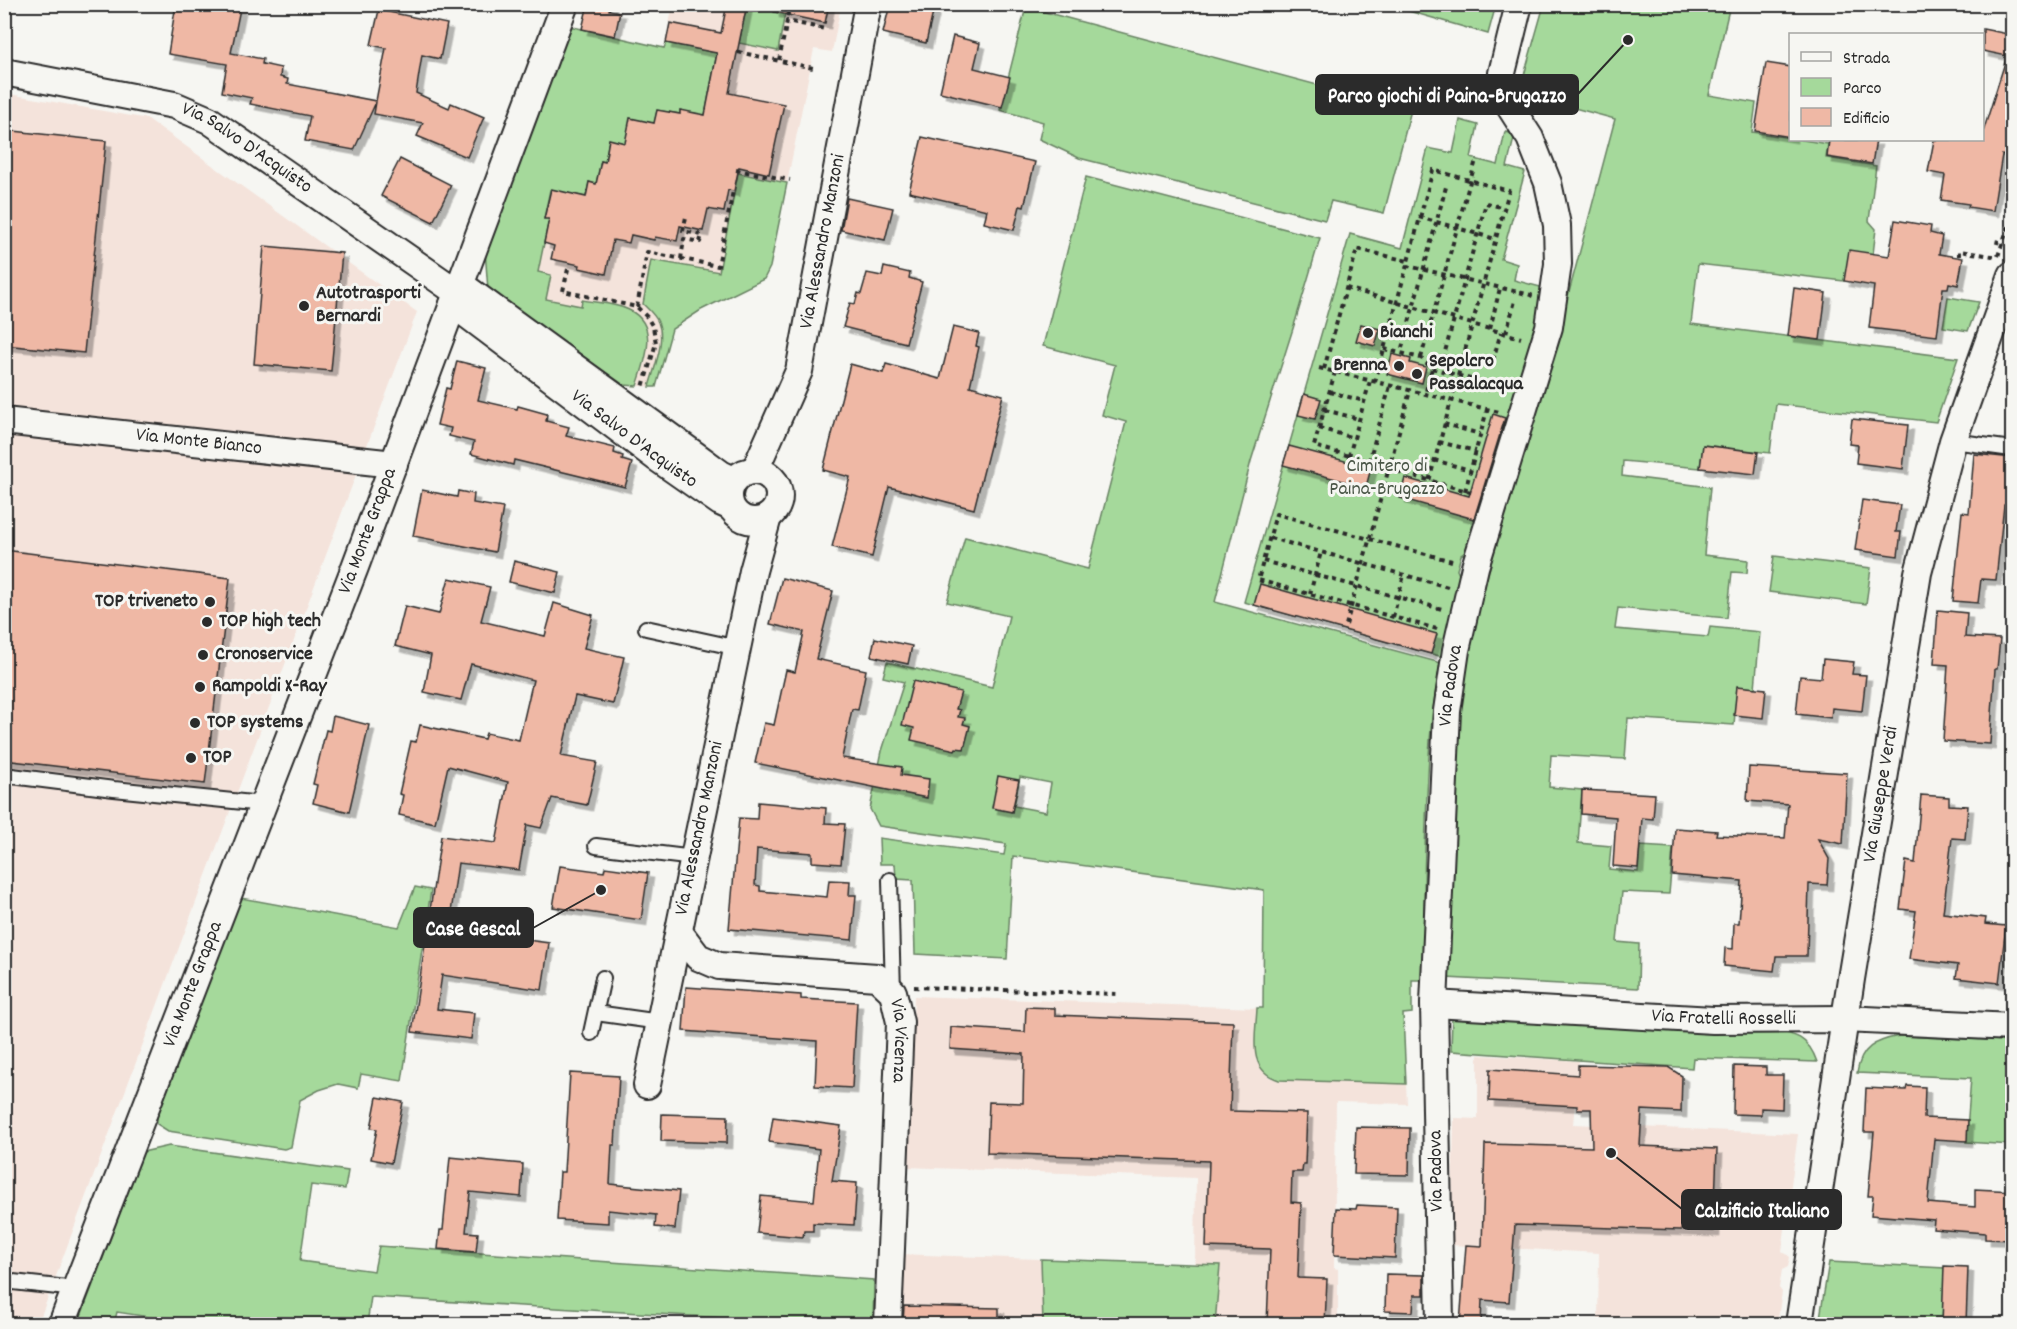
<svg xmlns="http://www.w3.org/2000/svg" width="2017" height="1329" viewBox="0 0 2017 1329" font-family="Dekko,sans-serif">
<defs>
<filter id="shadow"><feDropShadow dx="5.5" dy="5.5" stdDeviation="0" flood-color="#0004"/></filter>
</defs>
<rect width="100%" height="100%" fill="#f6f6f2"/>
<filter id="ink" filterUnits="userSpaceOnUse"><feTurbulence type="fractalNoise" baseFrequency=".0167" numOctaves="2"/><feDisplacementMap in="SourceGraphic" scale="12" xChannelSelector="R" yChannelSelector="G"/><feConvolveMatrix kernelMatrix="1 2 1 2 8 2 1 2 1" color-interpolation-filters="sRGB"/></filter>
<g filter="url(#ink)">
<!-- built -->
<g fill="#f4e3db">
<polygon points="673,5 841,5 832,52 814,49 770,267 764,279 701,310 672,329 656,387 624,385 488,290 569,26 664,48"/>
<polygon points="4,93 148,119 417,312 38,1324 4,1324"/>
<polygon points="2012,771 2012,860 2005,859"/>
<polygon points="914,996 1257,1008 1256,1060 1269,1077 1279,1080 1406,1084 1407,1104 1336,1102 1334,1268 1338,1269 1338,1324 1215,1324 1220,1266 1195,1264 1196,1178 907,1167"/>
<polygon points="1478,1055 1579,1061 1573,1124 1798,1134 1782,1251 1790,1257 1788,1267 1782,1270 1779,1288 1782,1292 1777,1324 1598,1324 1599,1253 1451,1245 1454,1118 1478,1119"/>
<polygon points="896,1254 1041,1259 1043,1324 894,1324"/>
</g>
<!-- green -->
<g fill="#a5d99b" stroke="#688263" stroke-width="1.5" fill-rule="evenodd">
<polygon points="747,5 780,7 785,13 778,51 739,43"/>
<polygon points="1388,5 1496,5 1488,34"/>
<polygon points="1544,5 1730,5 1709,95 1756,103 1752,132 1828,144 1826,158 1876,166 1869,221 1876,229 1873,254 1844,281 1698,264 1691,324 1958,358 1936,422 1776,404 1770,453 1703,445 1700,468 1623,461 1622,476 1710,487 1704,555 1748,560 1747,573 1732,572 1727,618 1618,608 1615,629 1708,637 1710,627 1760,632 1755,688 1737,687 1734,725 1628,718 1625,759 1551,755 1549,787 1582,790 1578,843 1611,846 1609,869 1638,872 1640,846 1673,848 1669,894 1622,892 1617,942 1639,944 1638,988 1446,978 1454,748 1468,649 1502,522 1546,379 1615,119 1519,93"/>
<polygon points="1026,7 1411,110 1384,213 1331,201 1325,220 1079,158 1039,139 1043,122 1000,110"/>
<path d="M569 26 664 48 666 43 717 53 705 115 680 111V114L657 110 652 135 635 145 609 140 605 162 601 161 596 184 589 182 586 197 550 190 544 218 549 219 538 272 551 275 546 299 581 306 582 300C597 303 616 303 629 310 660 325 645 361 637 386L624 385 488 290 485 250Z"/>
<polygon points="1460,120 1478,125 1471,158 1498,165 1505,132 1515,134 1507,167 1525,172 1501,259 1517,264 1514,280 1548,289 1475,546 1461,555 1457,570 1463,583 1443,657 1244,602 1350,234 1402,248 1428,148 1453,153"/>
<path d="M738 173 787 183 770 267 764 279 701 310 672 329 656 387H649C654 368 666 341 658 322 655 315 648 309 643 304L651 260 719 272Z"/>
<path d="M1086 177 1320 238 1296 319 1251 461 1215 602 1441 663C1431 707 1429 750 1427 795 1424 857 1423 918 1424 980H1412V1013L1403 1014 1406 1084 1279 1080C1246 1070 1256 1036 1257 1008H1263L1264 890 1013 856 1007 959 915 954 913 880 896 879 895 864H880L879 838 1004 855 1006 844 879 826 870 809 882 751 904 682 883 677 887 662 992 687 1009 616 947 602 965 537 1088 569 1126 422 1102 415 1115 365 1043 346ZM1020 777 1051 783 1046 812 1014 806Z"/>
<polygon points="1948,297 1979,302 1968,331 1943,327"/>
<polygon points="1774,556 1871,568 1866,604 1769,592"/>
<polygon points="415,887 431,890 402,1081 361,1074 358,1088 338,1084 319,1090 300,1100 291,1147 284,1149 168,1131 157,1124 157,1114 241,898 399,927"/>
<path d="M1452 1017 1770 1030C1795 1034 1808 1036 1817 1062L1693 1058 1692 1068 1451 1051Z"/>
<path d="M1899 1036 2012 1041V1145L1966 1142 1971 1078 1857 1073C1861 1047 1875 1041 1899 1036Z"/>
<polygon points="169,1146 348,1171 345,1189 311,1185 300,1261 374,1271 379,1246 874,1280 873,1324 828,1324 371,1297 367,1324 194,1324 117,1312 114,1324 78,1324 143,1152"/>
<polygon points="1041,1259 1220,1265 1215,1324 1043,1324"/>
<polygon points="1829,1262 1945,1268 1942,1324 1819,1324"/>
</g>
<!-- building -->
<g fill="#efb8a5" stroke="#2b2b2b" stroke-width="1.5" filter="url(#shadow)">
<polygon points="176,4 241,4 231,53 263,59 262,64 281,68 280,77 288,79 287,84 376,101 386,48 371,45 379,10 447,24 440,59 422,55 416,93 449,108 451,103 484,117 467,157 417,136 423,123 374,114 376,102 354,150 305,141 310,116 250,104 252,98 222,92 227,64 168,54"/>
<polygon points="588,4 611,4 609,10 620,12 615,36 582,29"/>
<polygon points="727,4 747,4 729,93 784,104 769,174 739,167 734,191 728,190 724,212 708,209 703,231 680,226 677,241 655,237 654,240 631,235 629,243 613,240 606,274 579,268 580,265 551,259 554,246 544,243 549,219 544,219 551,189 586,197 589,182 596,184 601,161 605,162 609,139 625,143 630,118 654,123 657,110 680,114 680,110 705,115 717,53 666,43 670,23 721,33"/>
<polygon points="774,4 829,4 825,23 774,12"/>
<polygon points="890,4 935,4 926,43 883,33"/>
<polygon points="1983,29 2013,35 2013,159 2002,155 1993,211 1968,207 1969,204 1941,200 1945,175 1928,172 1934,140 1983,140 1983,132 2007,56 1983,51"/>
<polygon points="953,36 980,43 974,68 1010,77 1002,107 940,92"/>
<polygon points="1766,63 1791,67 1791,137 1755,131"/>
<polygon points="4,130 106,141 84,353 4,345"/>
<polygon points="922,137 1035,162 1024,207 1020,206 1014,230 984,223 987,210 909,192"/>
<polygon points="1829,140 1876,140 1872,164 1827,157"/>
<polygon points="400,159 451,185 433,222 381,196"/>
<polygon points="847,198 893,208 885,240 841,230"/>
<polygon points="1895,220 1931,226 1930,233 1942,236 1939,254 1963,258 1958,285 1949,283 1948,288 1943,288 1937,336 1869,328 1874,286 1844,281 1849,250 1889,256"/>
<polygon points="264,246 342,253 331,371 254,364"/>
<polygon points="884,267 910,273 909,278 922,282 906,343 843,327 850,303 855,304 858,293 861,294 867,273 882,276"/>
<polygon points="1794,288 1826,293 1820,340 1788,336"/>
<polygon points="1361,324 1380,329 1375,346 1356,341"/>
<polygon points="953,327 979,333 976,346 979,347 970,386 1003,395 974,509 889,487 872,557 832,547 850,477 823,470 850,364 883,373 886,364 940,379"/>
<polygon points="1392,354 1411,359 1410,363 1426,367 1422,383 1387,374"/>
<polygon points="457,361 486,368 478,400 517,409 518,406 547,414 546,421 569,427 566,436 615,448 614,453 623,456 622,460 632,463 625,487 514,460 513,465 471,454 474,442 449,436 451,428 437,425 446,388 450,389"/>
<polygon points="1304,394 1321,399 1315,419 1298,415"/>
<polygon points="1493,414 1505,418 1474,519 1400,498 1405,478 1469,496"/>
<polygon points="1852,419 1908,425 1903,469 1856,463 1858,445 1849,444"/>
<polygon points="1703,445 1758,452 1755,474 1700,468"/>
<polygon points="1289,446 1371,468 1366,487 1283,465"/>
<polygon points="1974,454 2013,458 2013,505 2004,505 1996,580 1981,579 1978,603 1953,601 1962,512 1969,513"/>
<polygon points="422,490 457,497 458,491 474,494 473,503 503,508 495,552 413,536"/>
<polygon points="1862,500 1900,505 1896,532 1901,532 1898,556 1855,550"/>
<polygon points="4,550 230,578 205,784 4,760"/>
<polygon points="514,561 560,572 555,593 509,582"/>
<polygon points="449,578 490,587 481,621 545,636 554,603 593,615 584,648 624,657 613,704 575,696 561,756 597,762 587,805 552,798 541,828 527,825 519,870 458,863 448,934 505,942 505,937 549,943 542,990 442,975 437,1009 474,1013 471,1039 412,1032 441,836 496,843 508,782 448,766 435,823 399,815 403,795 399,794 411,741 416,742 420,725 484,739 486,733 519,740 533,680 471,664 461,700 424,692 431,655 395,646 405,606 439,614"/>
<polygon points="782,578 833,591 816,659 866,670 858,710 852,709 842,758 902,767 901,775 929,779 927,798 755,763 764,723 774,725 786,670 795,672 804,632 770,624"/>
<polygon points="1260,584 1437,634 1431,654 1254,605"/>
<polygon points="1938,610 1967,613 1965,637 2000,639 1997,669 1995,669 1990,744 1943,741 1948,665 1934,664"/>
<polygon points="875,638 912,646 908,664 871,656"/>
<polygon points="1823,659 1854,662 1852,674 1866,675 1862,711 1832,708 1831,718 1796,714 1800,676 1821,678"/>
<polygon points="913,681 961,692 956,709 960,710 958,717 965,718 963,724 970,726 964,749 956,748 955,750 911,740 914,728 902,725"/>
<polygon points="1737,686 1766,689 1763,718 1734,715"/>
<polygon points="333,716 369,725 349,812 313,803 317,785 313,784 326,730 330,731"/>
<polygon points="1749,767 1847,773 1843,844 1818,839 1829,859 1827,885 1809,884 1807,956 1776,956 1774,971 1724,966 1725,948 1733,949 1734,923 1739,923 1742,881 1672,875 1675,828 1717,831 1716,835 1785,838 1788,804 1747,801"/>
<polygon points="998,776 1019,780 1012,812 992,808"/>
<polygon points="1582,790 1655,794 1653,819 1642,818 1638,868 1613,866 1616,817 1581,814"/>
<polygon points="1921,795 1949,797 1949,805 1968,806 1965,839 1952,838 1943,913 1986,918 1985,924 2006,926 1999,983 1956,978 1958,965 1909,959 1916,911 1900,909 1906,861 1915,863"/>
<polygon points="758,802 826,808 825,823 845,824 841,864 812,862 812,853 757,849 755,885 760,886 760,891 827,897 829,880 850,881 849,895 856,895 852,940 729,929 739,818 757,819"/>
<polygon points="560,866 604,872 605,867 648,873 641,920 553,907"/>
<polygon points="686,987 801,995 801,999 857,1002 852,1088 815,1086 817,1041 683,1031"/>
<polygon points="1026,1007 1055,1008 1055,1015 1233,1022 1230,1111 1307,1113 1305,1164 1303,1164 1302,1172 1292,1172 1291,1202 1301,1203 1298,1278 1327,1279 1325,1324 1267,1324 1270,1249 1206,1247 1209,1161 987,1153 989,1102 1023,1103 1024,1054 950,1049 951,1027 1025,1032"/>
<polygon points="1578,1065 1668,1067 1682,1076 1681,1112 1642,1110 1640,1146 1717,1149 1714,1231 1515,1225 1509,1302 1482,1300 1481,1324 1460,1324 1466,1245 1482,1246 1485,1144 1592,1147 1591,1109 1577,1109 1577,1106 1489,1101 1490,1069 1578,1075"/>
<polygon points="1734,1066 1766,1067 1766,1075 1783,1075 1782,1109 1761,1108 1761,1115 1733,1114"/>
<polygon points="570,1073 619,1076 615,1145 612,1145 610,1184 679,1191 675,1229 655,1227 656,1215 608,1210 608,1223 557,1220 560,1172 564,1172"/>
<polygon points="1907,1086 1925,1087 1924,1118 1968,1120 1967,1141 1934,1139 1928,1203 1975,1207 1975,1189 2013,1191 2013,1240 1985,1239 1985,1233 1933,1229 1934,1220 1871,1215 1873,1196 1868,1196 1874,1132 1864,1132 1866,1088 1906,1090"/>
<polygon points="377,1097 403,1102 391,1163 371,1159 377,1129 371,1128"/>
<polygon points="662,1114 728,1116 727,1143 661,1141"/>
<polygon points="773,1117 841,1126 832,1181 857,1183 854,1225 813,1223 813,1231 804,1231 803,1237 757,1233 761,1196 814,1201 819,1149 769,1142"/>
<polygon points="1356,1127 1410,1128 1409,1175 1354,1174"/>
<polygon points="450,1157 523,1164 521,1197 470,1192 466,1232 478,1233 476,1252 438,1249 440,1230 443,1230"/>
<polygon points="1357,1205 1397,1207 1395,1258 1334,1255 1336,1208 1356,1209"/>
<polygon points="1944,1266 1968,1267 1966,1324 1942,1324"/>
<polygon points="1386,1274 1424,1275 1424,1295 1414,1295 1413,1312 1385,1311"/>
<polygon points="904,1306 999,1308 999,1324 903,1324"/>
</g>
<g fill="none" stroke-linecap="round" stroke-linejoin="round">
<defs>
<g id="lane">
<polyline points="1953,441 2012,449"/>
<polyline points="646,628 738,648"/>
<polyline points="4,775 114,789 263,804"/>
<polyline points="596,846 694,858"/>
<polyline points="890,880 893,992"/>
<polyline points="596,1013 660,1022"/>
<polyline points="591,1033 603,978"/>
<polyline points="4,1281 76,1289"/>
</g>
<g id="street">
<path id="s1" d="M4 72 174 105 209 120 458 293"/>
<polyline points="460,284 702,460 721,474 734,480"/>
<path id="s2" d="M453 304 657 458 720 502 731 507"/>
<path id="s3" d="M4 421 394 464"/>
<path id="s4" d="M755 470 799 371 868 4"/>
<circle cx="754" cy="496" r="25"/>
<path id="s5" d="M679 932 698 957 719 966 877 977 893 992 900 1022 888 1324"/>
<path id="s6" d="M1434 1004 1713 1020 1845 1019 2012 1027"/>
<path id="s7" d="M647 1085 753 571 768 517"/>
<path id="s8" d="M62 1324 355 567 565 4"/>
<path id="s9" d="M1440 1324 1434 1004 1447 711 1456 650 1475 567 1549 327 1558 264 1557 225 1548 183 1530 138 1505 99 1502 86V73L1519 4"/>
<path id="s10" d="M1799 1324 1851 979 1918 573 1953 441 2012 275"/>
</g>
</defs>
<!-- lane casing -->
<use href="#lane" stroke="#2b2b2b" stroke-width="18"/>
<!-- street casing -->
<use href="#street" stroke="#2b2b2b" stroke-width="30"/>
<!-- path -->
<g stroke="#2b2b2b" stroke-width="4" stroke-dasharray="4.5 4.5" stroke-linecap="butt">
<polyline points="783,4 788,14 787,21"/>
<polyline points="738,52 813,68"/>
<polyline points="779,60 787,21 825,29"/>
<polyline points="736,170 790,180"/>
<polyline points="1419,217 1495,239"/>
<polyline points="1997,244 1998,239"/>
<polyline points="1959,256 1959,251 1992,256 1992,254"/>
<polyline points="1998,256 2012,216"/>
<polyline points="681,259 684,239 700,242 702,235 683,231 686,217"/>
<polyline points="568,269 563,291 637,307 647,317 653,327 656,343 643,387"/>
<polyline points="1346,288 1521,338"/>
<polyline points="637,307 647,252 718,266 733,191"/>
<polyline points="1490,329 1500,288"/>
<polyline points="1506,333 1515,301"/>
<polyline points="1402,348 1446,187"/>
<polyline points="1384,349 1421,358 1432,368 1425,395"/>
<polyline points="1421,358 1476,160"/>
<polyline points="1443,359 1486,203 1504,208"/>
<polyline points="1493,360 1501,332"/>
<polyline points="1319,368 1499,412"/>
<polyline points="1432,368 1506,389"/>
<polyline points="1324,369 1357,249 1408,261 1408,266 1531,295 1530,297"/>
<polyline points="1335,372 1314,446 1389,467"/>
<polyline points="1375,382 1433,170 1509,191 1429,481"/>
<polyline points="1330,392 1364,401"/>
<polyline points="1325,410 1359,419"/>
<polyline points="1444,424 1480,434"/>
<polyline points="1319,428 1354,438"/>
<polyline points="1439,442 1476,451"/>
<polyline points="1349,456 1370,381"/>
<polyline points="1434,460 1470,470"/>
<polyline points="1369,461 1390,386"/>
<polyline points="1389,469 1474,493"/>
<polyline points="1465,491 1487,410"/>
<polyline points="1270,538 1448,587"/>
<polyline points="1263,561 1442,609"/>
<polyline points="1310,594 1321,552"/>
<polyline points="1393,617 1404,575"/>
<polyline points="1346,625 1410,391"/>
<polyline points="1437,629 1258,580 1276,514 1452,561"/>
<polyline points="914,987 1117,994"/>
</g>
<!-- lane -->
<use href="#lane" stroke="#f6f6f2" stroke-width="14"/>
<!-- street -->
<use href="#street" stroke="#f6f6f2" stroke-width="26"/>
</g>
</g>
<!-- markers -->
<g fill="#2b2b2b" stroke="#f6f6f2" stroke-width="2">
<circle cx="304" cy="306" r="6"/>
<circle cx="1368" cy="333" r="6"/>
<circle cx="1399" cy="366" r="6"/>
<circle cx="1417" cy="374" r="6"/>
<circle cx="210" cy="602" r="6"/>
<circle cx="207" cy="622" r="6"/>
<circle cx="203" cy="655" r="6"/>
<circle cx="200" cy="687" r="6"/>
<circle cx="195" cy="723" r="6"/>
<circle cx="191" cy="758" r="6"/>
</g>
<g text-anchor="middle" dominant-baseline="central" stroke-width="6" stroke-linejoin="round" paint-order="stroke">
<!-- street labels -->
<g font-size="20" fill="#2b2b2b" stroke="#f6f6f2">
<text stroke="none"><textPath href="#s1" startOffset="258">Via Salvo D'Acquisto</textPath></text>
<text stroke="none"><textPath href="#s4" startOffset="240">Via Alessandro Manzoni</textPath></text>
<text stroke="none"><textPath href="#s2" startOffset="226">Via Salvo D'Acquisto</textPath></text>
<text stroke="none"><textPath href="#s3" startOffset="196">Via Monte Bianco</textPath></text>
<text stroke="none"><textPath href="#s8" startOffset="850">Via Monte Grappa</textPath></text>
<text stroke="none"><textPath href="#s9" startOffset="639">Via Padova</textPath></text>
<text stroke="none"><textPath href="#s10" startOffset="536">Via Giuseppe Verdi</textPath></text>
<text stroke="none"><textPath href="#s7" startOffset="262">Via Alessandro Manzoni</textPath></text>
<text stroke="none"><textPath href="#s8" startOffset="364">Via Monte Grappa</textPath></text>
<text stroke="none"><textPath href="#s6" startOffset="290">Via Fratelli Rosselli</textPath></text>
<text stroke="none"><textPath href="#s5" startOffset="284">Via Vicenza</textPath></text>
<text transform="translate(1437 1171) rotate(-91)">Via Padova</text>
</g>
<!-- poi labels -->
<g font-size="20" font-weight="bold" fill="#2b2b2b" stroke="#f6f6f2" text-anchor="start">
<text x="316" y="294">Autotrasporti<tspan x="316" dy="23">Bernardi</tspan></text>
<text x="1380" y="333">Bianchi</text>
<text x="1429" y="362">Sepolcro<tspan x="1429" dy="23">Passalacqua</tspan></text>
<text x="1387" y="366" text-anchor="end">Brenna</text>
<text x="198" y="602" text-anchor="end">TOP triveneto</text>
<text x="219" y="622">TOP high tech</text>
<text x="215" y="655">Cronoservice</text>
<text x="212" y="687">Rampoldi X-Ray</text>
<text x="207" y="723">TOP systems</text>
<text x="203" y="758">TOP</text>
</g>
<!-- park labels -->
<g font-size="20" fill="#4a5647" stroke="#f6f6f2">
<text x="1387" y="467">Cimitero di<tspan x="1387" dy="23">Paina-Brugazzo</tspan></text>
</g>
</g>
<!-- callouts -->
<path fill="none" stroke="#2b2b2b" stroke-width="2" d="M1628 40L1578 94M601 890L533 928M1611 1153L1682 1209"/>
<g fill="#2b2b2b" stroke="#f6f6f2" stroke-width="2">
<circle cx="1628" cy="40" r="6"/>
<circle cx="601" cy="890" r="6"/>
<circle cx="1611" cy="1153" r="6"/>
</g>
<g fill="#2b2b2b" stroke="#2b2b2b" stroke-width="2">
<rect x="1316" y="75" width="262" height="39" rx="6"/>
<rect x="414" y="908" width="119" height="39" rx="6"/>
<rect x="1682" y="1190" width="159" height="39" rx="6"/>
</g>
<g font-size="21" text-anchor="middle" font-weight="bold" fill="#fff">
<text x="1447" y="102">Parco giochi di Paina-Brugazzo</text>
<text x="473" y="935">Case Gescal</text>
<text x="1762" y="1217">Calzificio Italiano</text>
</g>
<!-- margin -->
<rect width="2017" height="1329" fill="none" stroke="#f6f6f2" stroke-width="24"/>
<rect x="12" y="12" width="1993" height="1305" fill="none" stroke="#2b2b2b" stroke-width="2" filter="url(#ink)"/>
<!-- legend -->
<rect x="1789" y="33" width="195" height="108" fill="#f6f6f2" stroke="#a5a5a2" stroke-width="1.5"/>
<rect x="1801" y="52" width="30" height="9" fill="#f6f6f2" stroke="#a5a5a2" stroke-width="1.5"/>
<text x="1843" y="63" font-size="18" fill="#2b2b2b">Strada</text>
<rect x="1801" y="78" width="30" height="18" fill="#a5d99b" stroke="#a5a5a2" stroke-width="1.5"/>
<text x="1843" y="93" font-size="18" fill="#2b2b2b">Parco</text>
<rect x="1801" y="108" width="30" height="18" fill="#efb8a5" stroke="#a5a5a2" stroke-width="1.5"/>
<text x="1843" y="123" font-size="18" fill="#2b2b2b">Edificio</text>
</svg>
